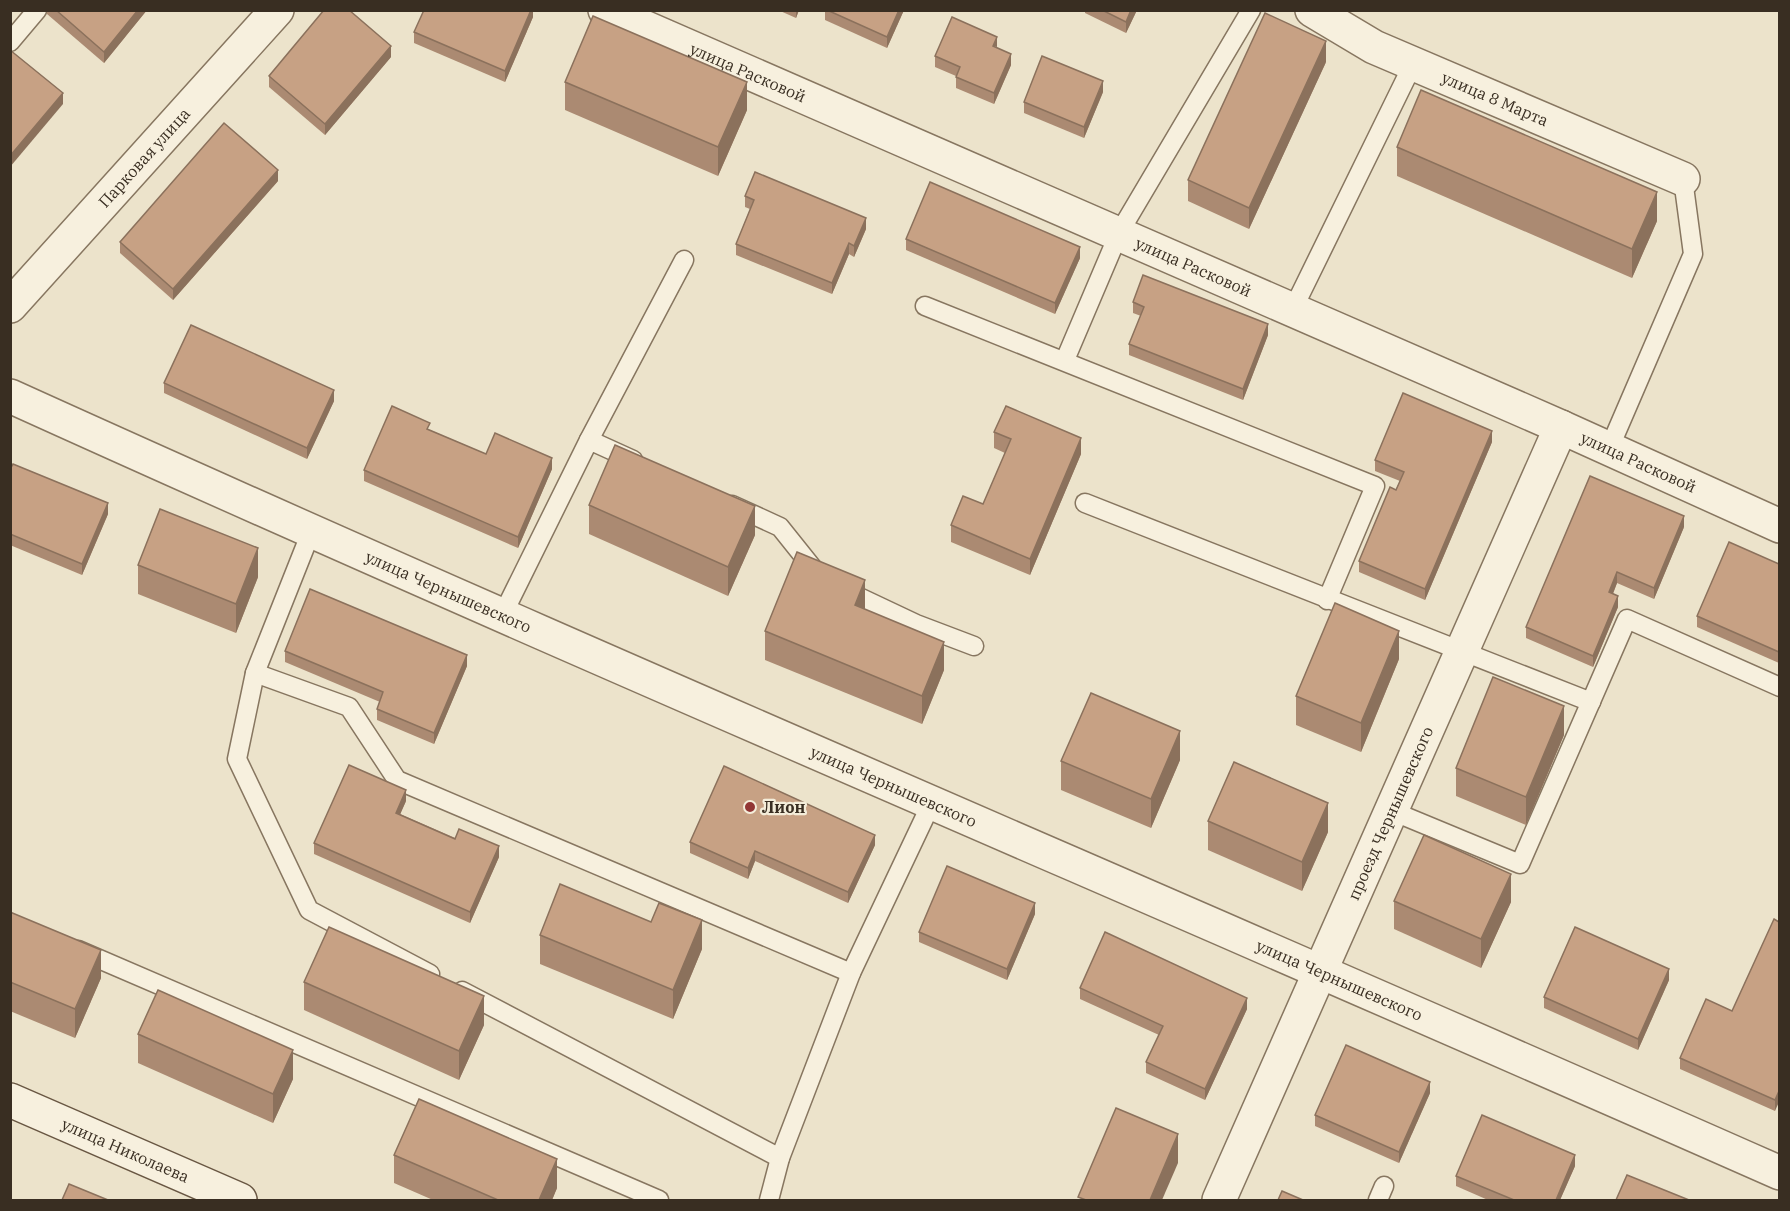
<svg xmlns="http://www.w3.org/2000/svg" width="1790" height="1211" viewBox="0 0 1790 1211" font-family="'IBM Plex Serif',serif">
<rect width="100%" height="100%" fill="#ece3cb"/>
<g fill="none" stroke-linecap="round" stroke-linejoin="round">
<defs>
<g id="lane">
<polyline points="10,42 37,10"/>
<polyline points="925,306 1375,486 1327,600"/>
<polyline points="1293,309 1413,64"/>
<polyline points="1065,360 1119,233 1251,10"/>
<polyline points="589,440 684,260"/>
<polyline points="1609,449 1693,254 1683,179"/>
<polyline points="1085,503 1591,702"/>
<polyline points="732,505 780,527 816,572"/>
<polyline points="311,532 255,673 349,707 397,780 851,973"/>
<polyline points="844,590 916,624 974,646"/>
<polyline points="502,616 589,440 633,460"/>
<polyline points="255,673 237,759 309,910 430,974"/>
<polyline points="1392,811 1520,864 1627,619 1780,687"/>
<polyline points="78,950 659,1200"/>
<polyline points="462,991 780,1158"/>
<polyline points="769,1200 780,1158 851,973 932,802"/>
<polyline points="1378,1200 1384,1186"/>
</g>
<g id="street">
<path id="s1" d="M605 10 1561 427 1780 526"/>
<path id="s2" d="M1312 10 1374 47 1683 179"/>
<path id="s3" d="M10 306 277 10"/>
<path id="s4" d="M10 396C597 662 1190 912 1780 1173"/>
<path id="s5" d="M1219 1200 1561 427"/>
</g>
<g id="secondary">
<path id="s6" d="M10 1100 240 1200"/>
</g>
</defs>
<!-- lane casing -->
<use href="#lane" stroke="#877660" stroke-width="21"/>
<!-- street casing -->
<use href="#street" stroke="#877660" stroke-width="36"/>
<!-- secondary casing -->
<use href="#secondary" stroke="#695743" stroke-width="36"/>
<!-- lane -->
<use href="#lane" stroke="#f7f0de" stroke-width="18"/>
<!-- street -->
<use href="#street" stroke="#f7f0de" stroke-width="33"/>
<!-- secondary -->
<use href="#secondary" stroke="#f7f0de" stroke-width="33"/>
</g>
<!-- wall -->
<g fill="#ab8a72">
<polygon points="47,10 147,10 104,63 47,14"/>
<polygon points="533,10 533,17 505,82 414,43 414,32"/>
<polygon points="778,10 799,10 796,18"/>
<polygon points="825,10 904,10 887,48 825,20"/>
<polygon points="1085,10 1137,10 1126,33 1085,13"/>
<polygon points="997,48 1011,65 994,104 956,88 956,76 935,67 935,56"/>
<polygon points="391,57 325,135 269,87 269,76"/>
<polygon points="1326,62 1249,229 1188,201 1188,180"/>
<polygon points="565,82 747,110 718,176 565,110"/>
<polygon points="1103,92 1084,138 1024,113 1024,102"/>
<polygon points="1397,147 1657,221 1632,278 1397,176"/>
<polygon points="278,181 173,300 120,253 120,242"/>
<polygon points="745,196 866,229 854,257 849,254 832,294 736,255 736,244 750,209 745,207"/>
<polygon points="906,239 1080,258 1055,314 906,250"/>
<polygon points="1133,302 1268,335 1243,400 1129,355 1129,344 1141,316 1133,313"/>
<polygon points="164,383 334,401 307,459 164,393"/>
<polygon points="430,430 486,454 552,469 518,548 364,481 364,470"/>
<polygon points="994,432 1081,454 1030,575 951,542 951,525 983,504 1005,453 994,448"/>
<polygon points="1492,442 1425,600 1359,572 1359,561 1400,481 1375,471 1375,460"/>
<polygon points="10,469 108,514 82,575 10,545"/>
<polygon points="589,505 755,535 728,596 589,534"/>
<polygon points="1684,527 1654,599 1617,583 1613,594 1618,607 1593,667 1526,638 1526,627"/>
<polygon points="1779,564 1779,663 1697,627 1697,616"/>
<polygon points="138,565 258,577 236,633 138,594"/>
<polygon points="865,609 944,670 922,724 765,660 765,631"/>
<polygon points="285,651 467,666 434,744 377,720 377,709 380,702 285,662"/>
<polygon points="1399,659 1361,752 1296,725 1296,696"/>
<polygon points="1564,735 1526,825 1456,796 1456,768"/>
<polygon points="1180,760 1151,828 1061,790 1061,761"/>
<polygon points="406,801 400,814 499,857 470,923 314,854 314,843"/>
<polygon points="1208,821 1328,832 1302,891 1208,850"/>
<polygon points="690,842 875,845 848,903 755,861 748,879 690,853"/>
<polygon points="1394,901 1511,902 1481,968 1394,929"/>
<polygon points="10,912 101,978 75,1038 10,1011"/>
<polygon points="1035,914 1007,980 919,942 919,932"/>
<polygon points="1779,922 1775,1111 1680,1069 1680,1058 1732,1011"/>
<polygon points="540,935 702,949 673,1019 540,964"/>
<polygon points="1669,980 1638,1050 1544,1008 1544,997"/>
<polygon points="304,982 484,1025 459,1080 304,1010"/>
<polygon points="1080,988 1247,1009 1205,1100 1146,1073 1146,1062 1159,1035 1080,999"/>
<polygon points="138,1034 293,1079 273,1123 138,1063"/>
<polygon points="1430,1093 1399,1163 1315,1126 1315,1115"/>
<polygon points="394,1155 557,1188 552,1200 433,1200 394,1183"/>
<polygon points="1575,1166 1560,1200 1488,1200 1456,1186 1456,1176"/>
</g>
<!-- shaded-wall -->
<g fill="#8b715c">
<polygon points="138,10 147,10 104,63 104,52"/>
<polygon points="531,10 533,10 533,17 505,82 505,71"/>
<polygon points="796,10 799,10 796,18"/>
<polygon points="899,10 904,10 887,48 887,37"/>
<polygon points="1131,10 1137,10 1126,33 1126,22"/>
<polygon points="997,37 997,47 993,46"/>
<polygon points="1326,41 1326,62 1249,229 1249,208"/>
<polygon points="391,46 391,57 325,135 325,124"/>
<polygon points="1011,54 1011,65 994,104 994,93"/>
<polygon points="1103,81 1103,92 1084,138 1084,127"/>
<polygon points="747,82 747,110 718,176 718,147"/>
<polygon points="63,93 63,104 10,167 10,156"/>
<polygon points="278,170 278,181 173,300 173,289"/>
<polygon points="1657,192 1657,221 1632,278 1632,249"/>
<polygon points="866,218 866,229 854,257 854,246"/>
<polygon points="849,243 849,254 832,294 832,283"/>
<polygon points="1080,247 1080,258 1055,314 1055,303"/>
<polygon points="1268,324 1268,335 1243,400 1243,389"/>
<polygon points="334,390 334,401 307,459 307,448"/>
<polygon points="1492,431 1492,442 1425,600 1425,589"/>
<polygon points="1081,438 1081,454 1030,575 1030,559"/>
<polygon points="552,458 552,469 518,548 518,537"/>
<polygon points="108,503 108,514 82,575 82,564"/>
<polygon points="755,506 755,535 728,596 728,567"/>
<polygon points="1684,516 1684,527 1654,599 1654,588"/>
<polygon points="258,548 258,577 236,633 236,604"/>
<polygon points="1617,572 1617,583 1609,603 1609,592"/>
<polygon points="865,580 865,609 855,605"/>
<polygon points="1618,596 1618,607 1593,667 1593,656"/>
<polygon points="1399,631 1399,659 1361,752 1361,723"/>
<polygon points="944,642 944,670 922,724 922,696"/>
<polygon points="467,655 467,666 434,744 434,733"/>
<polygon points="1564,706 1564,735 1526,825 1526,797"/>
<polygon points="1180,731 1180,760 1151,828 1151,799"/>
<polygon points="406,790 406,801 396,824 396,813"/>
<polygon points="1328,803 1328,832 1302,891 1302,862"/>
<polygon points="875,835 875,845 848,903 848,892"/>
<polygon points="499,846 499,857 470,923 470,912"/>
<polygon points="755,851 755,861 748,879 748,868"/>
<polygon points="1511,874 1511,902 1481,968 1481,939"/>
<polygon points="1035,903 1035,914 1007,980 1007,969"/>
<polygon points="702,920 702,949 673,1019 673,990"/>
<polygon points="101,950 101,978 75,1038 75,1009"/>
<polygon points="1669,969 1669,980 1638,1050 1638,1039"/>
<polygon points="484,996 484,1025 459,1080 459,1051"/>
<polygon points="1247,998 1247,1009 1205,1100 1205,1089"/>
<polygon points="293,1050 293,1079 273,1123 273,1094"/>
<polygon points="1430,1082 1430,1093 1399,1163 1399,1152"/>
<polygon points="1779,1091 1779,1102 1775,1111 1775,1100"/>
<polygon points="1178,1134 1178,1163 1162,1200 1150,1200"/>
<polygon points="1575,1155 1575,1166 1560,1200 1556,1200"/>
<polygon points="557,1159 557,1188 552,1200 539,1200"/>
</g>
<!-- building -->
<g fill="#c7a184" stroke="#8b715c" stroke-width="1.5">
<polygon points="56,10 138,10 104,52"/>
<polygon points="324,10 349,10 391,46 325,124 269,76"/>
<polygon points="424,10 531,10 505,71 414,32"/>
<polygon points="827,10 899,10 887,37"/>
<polygon points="1102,10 1131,10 1126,22"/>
<polygon points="1265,13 1326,41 1249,208 1188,180"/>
<polygon points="593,16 747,82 718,147 565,82"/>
<polygon points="952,17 997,37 993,46 1011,54 994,93 956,77 960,67 935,56"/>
<polygon points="10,50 63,93 10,156"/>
<polygon points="1042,56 1103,81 1084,127 1024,102"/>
<polygon points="1421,90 1657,192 1632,249 1397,147"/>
<polygon points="224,123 278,170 173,289 120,242"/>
<polygon points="755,172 866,218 854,246 849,243 832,283 736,244 754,200 745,196"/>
<polygon points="930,182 1080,247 1055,303 906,239"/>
<polygon points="1143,275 1268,324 1243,389 1129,344 1144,307 1133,302"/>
<polygon points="191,325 334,390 307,448 164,383"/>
<polygon points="1403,393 1492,431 1425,589 1359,561 1390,487 1396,490 1404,472 1375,460"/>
<polygon points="392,406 430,423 427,429 486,454 495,433 552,458 518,537 364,470"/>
<polygon points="1006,406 1081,438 1030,559 951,525 963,496 983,504 1011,439 994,432"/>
<polygon points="615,445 755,506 728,567 589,505"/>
<polygon points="13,464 108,503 82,564 10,534 10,469"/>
<polygon points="1590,476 1684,516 1654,588 1617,572 1609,592 1618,596 1593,656 1526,627"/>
<polygon points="160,509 258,548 236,604 138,565"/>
<polygon points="1729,542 1779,564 1779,652 1697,616"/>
<polygon points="797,552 865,580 855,605 944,642 922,696 765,631"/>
<polygon points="310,589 467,655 434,733 377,709 383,692 285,651"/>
<polygon points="1335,603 1399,631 1361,723 1296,696"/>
<polygon points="1493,677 1564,706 1526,797 1456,768"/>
<polygon points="1091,693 1180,731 1151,799 1061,761"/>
<polygon points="1234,762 1328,803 1302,862 1208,821"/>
<polygon points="349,765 406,790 396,813 455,839 459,829 499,846 470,912 314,843"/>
<polygon points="724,766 875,835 848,892 755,851 748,868 690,842"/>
<polygon points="1424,835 1511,874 1481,939 1394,901"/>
<polygon points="947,866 1035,903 1007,969 919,932"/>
<polygon points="560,884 651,922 659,903 702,920 673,990 540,935"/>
<polygon points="10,912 101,950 75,1009 10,982"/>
<polygon points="1774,919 1779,922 1779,1091 1775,1100 1680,1058 1706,999 1732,1011"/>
<polygon points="329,927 484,996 459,1051 304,982"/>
<polygon points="1575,927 1669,969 1638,1039 1544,997"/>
<polygon points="1105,932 1247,998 1205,1089 1146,1062 1163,1026 1080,988"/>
<polygon points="158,990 293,1050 273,1094 138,1034"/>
<polygon points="1346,1045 1430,1082 1399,1152 1315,1115"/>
<polygon points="419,1099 557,1159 539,1200 498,1200 394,1155"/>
<polygon points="1116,1108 1178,1134 1150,1200 1086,1200 1078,1197"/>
<polygon points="1482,1115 1575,1155 1556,1200 1514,1200 1456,1176"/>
<polygon points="1627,1175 1689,1200 1616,1200"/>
<polygon points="69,1184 108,1200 62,1200"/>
<polygon points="1282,1191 1303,1200 1278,1200"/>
</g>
<!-- markers -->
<circle fill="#923735" stroke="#f4edda" stroke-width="2" cx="750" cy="807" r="6"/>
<g text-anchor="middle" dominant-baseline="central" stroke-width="4.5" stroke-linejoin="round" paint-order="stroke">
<!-- street labels -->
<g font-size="16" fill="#392e22" stroke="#f4edda">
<text stroke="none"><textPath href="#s1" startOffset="156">улица Расковой</textPath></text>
<text stroke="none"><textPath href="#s2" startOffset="204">улица 8 Марта</textPath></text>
<text stroke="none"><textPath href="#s3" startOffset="200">Парковая улица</textPath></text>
<text stroke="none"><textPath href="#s1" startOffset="642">улица Расковой</textPath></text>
<text stroke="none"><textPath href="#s1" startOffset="1128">улица Расковой</textPath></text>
<text stroke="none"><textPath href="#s4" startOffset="480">улица Чернышевского</textPath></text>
<text stroke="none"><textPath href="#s4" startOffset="966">улица Чернышевского</textPath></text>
<text stroke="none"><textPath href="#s5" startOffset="423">проезд Чернышевского</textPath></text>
<text stroke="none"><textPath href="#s4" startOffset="1452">улица Чернышевского</textPath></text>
<text stroke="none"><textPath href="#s6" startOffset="126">улица Николаева</textPath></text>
</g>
<!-- poi labels -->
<g font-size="16" font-weight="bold" fill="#392e22" stroke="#f4edda" text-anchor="start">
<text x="762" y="807">Лион</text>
</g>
</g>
<!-- border -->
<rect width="1790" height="1211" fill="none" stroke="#392e22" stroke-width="24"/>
</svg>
